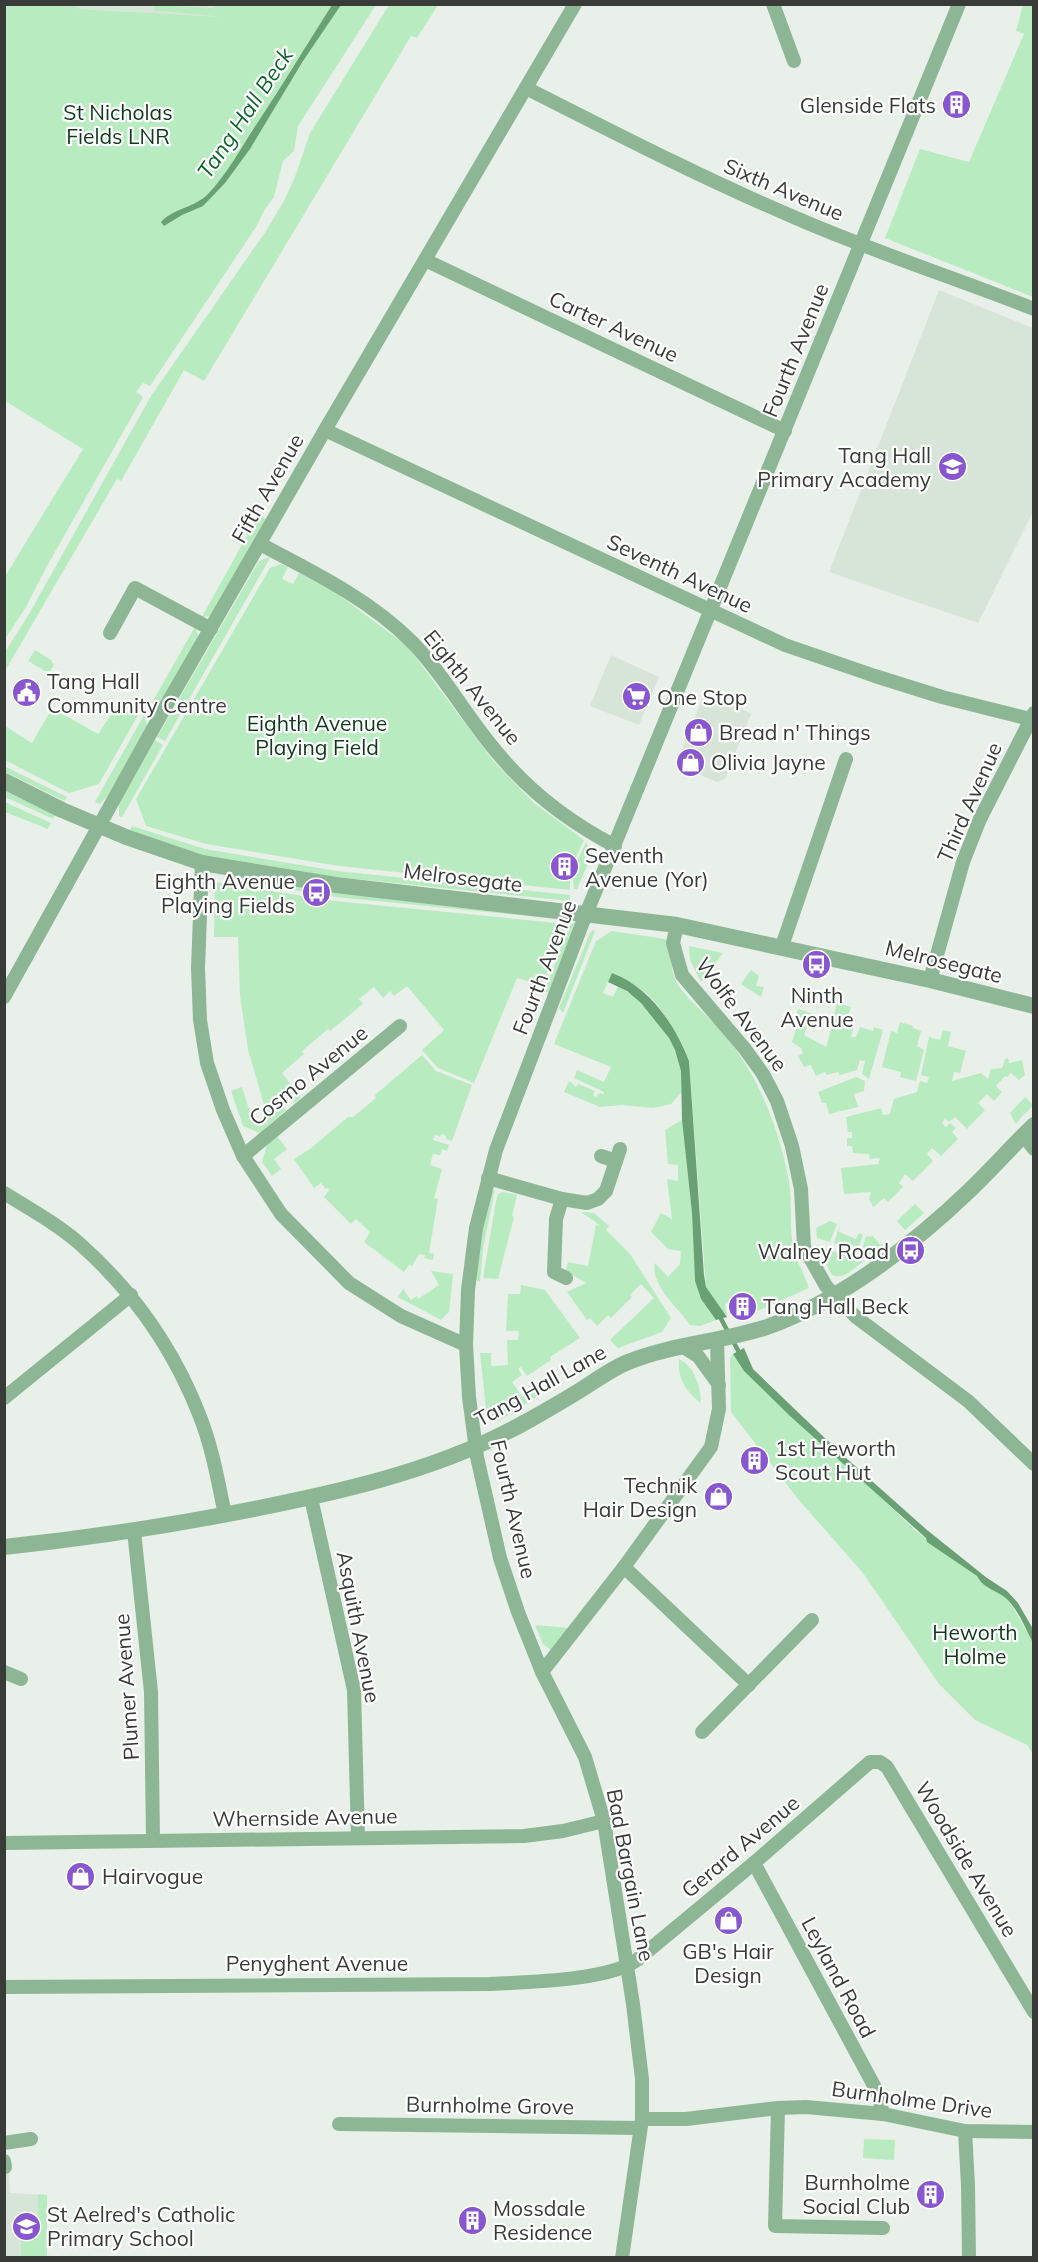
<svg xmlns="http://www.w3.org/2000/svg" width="1038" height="2262" viewBox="0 0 1038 2262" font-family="Mulish,sans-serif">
<rect width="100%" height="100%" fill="#e8f0e9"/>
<!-- built -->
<g fill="#d7e5d9">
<polygon points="74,5 231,5 225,17 80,9"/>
<polygon points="939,290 1033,328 1033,512 978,623 829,572"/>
<polygon points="611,655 659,677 639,725 590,706"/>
<polygon points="704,694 737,706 751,714 725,779 717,782 676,765"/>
<polygon points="5,2172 9,2172 10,2193 47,2195 47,2257 5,2258"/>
</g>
<!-- green -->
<g fill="#b9ebc0">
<polygon points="228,4 376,5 298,126 294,151 283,161 274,197 265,209 256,227 150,386 143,383 136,392 143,397 47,566 26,607 5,639 4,578 83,449 5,401 5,5 74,5 80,9 224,17 153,10 154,5 214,8 215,5"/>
<polygon points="389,5 438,5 417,38 411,36 204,381 184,370 121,481 117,479 5,671 5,652 29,614 151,396 266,231 284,201 295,177 310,133"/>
<polygon points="1023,5 1034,5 1033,297 885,238 920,149 969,162 1024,34 1016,31"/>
<polygon points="260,512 266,520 214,611 210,616 202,617"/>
<polygon points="269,557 270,558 165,741 157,737 259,561"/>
<polygon points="281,564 288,567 282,579 293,584 299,573 339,595 407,646 495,763 534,803 584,840 570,871 570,890 339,866 206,844 146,826 136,799 270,568"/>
<polygon points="195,627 198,634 198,640 160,704 150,706"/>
<polygon points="35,650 51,660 54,665 50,671 45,671 28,661"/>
<path d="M52 708 98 734C112 714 112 705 138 715L99 784 69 793 5 760V726L32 743Z"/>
<polygon points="144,715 148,727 108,796 100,804 95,802"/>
<polygon points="155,740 163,745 122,817 119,816 119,804"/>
<polygon points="4,766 67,797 65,801 5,772"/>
<polygon points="5,791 55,814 53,819 5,797"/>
<polygon points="5,802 51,823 48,829 5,812"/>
<polygon points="132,826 205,849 337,871 570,895 570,901 336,877 203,855 130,830"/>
<polygon points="586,842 592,853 591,857 577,889 574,889 572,871"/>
<polygon points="231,876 336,892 568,920 336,897 230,880"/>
<polygon points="215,882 335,901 567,924 542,985 517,978 474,1083 438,1068 422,1050 444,1030 407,986 394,996 390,991 383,998 374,987 359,999 363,1004 330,1031 328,1029 302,1051 304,1054 282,1073 301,1097 295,1103 288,1095 280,1102 286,1110 260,1133 243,1126 231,1091 242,1087 253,1122 268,1118 248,1050 240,996 238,937 214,937"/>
<polygon points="571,923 578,923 549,993 544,991"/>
<polygon points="593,930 595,931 563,1013 559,1008 590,933"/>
<path d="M612 931 665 939C674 948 667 972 681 989 694 1006 712 1019 725 1036 758 1075 778 1126 788 1176 793 1199 789 1223 793 1245 796 1260 804 1274 809 1288L753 1313 748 1298 725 1304 727 1317 706 1287 689 1061C680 1039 662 1004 642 990 633 983 622 979 612 973L603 993 613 997 618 986C648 1003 674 1036 681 1070 682 1077 681 1086 681 1093L671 1104 654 1108 622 1105 600 1107 564 1092 569 1081 576 1087 578 1084 595 1091 593 1095 596 1097 599 1093 604 1094V1092L574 1078 577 1070 604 1082 611 1067 554 1044 596 941Z"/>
<polygon points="689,946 723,953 701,982 690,960"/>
<polygon points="751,970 759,976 756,986 764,987 761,997 741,984"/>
<polygon points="837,1003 851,1007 846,1022 854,1025 851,1037 856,1037 860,1027 873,1031 874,1027 883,1030 869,1079 862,1074 865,1061 860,1060 857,1070 840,1075 838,1072 827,1075 825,1072 816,1076 811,1065 804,1067 798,1056 803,1053 801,1048 792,1042 797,1026 794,1024 798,1009 817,1015 814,1025 808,1024 804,1035 826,1047 835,1016 834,1015"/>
<polygon points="900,1022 913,1026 913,1028 921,1031 917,1046 924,1050 916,1081 900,1077 901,1072 882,1067 891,1031 897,1033"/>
<polygon points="943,1030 951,1032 948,1046 966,1051 960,1073 954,1072 952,1081 981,1073 988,1079 991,1069 1002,1068 1005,1059 1008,1058 1009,1063 1022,1060 1025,1075 1019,1080 1011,1073 1007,1077 1005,1076 996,1086 1002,1092 994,1101 987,1094 978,1103 985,1110 967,1129 955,1117 949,1122 945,1119 942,1123 946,1127 950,1123 956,1128 952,1132 958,1139 941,1156 932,1148 927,1154 933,1161 913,1181 905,1174 899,1183 903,1187 888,1202 884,1198 873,1207 869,1199 871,1192 844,1194 841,1168 878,1164 880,1158 870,1159 869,1154 853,1153 852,1146 847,1146 847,1138 852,1138 852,1132 848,1132 846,1117 881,1108 883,1115 890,1114 894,1099 917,1092 920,1081 927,1083 929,1077 921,1075 929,1037 940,1040"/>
<polygon points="422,1055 436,1071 472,1085 452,1141 446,1139 446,1136 441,1134 440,1137 435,1135 433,1140 449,1145 447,1151 442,1149 440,1155 433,1154 430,1165 442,1169 434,1198 438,1199 429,1253 434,1254 433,1260 424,1258 425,1255 419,1254 412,1266 409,1265 404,1272 364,1242 370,1232 356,1219 351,1224 324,1197 329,1190 328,1188 326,1189 321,1183 314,1188 294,1159 310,1149 348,1117 353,1117 376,1098 375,1095"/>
<polygon points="856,1077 865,1081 864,1091 831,1101 854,1094 858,1107 829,1114 826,1103 822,1103 818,1092"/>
<polygon points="1025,1097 1033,1105 1025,1114 1017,1107 1024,1114 1016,1124 1010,1113"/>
<path d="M682 1120 692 1213 695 1281 701 1299 716 1320 700 1326 690 1325C679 1308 650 1286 655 1263L668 1277 680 1264 681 1251 668 1249 651 1232 661 1213 672 1219 667 1179 678 1181V1165L668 1164 665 1130Z"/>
<polygon points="277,1136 287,1149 274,1159 281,1169 272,1176 262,1162 267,1145"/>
<polygon points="495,1189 483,1249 480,1282 474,1279 478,1251 490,1193"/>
<polygon points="503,1192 517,1195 512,1216 514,1217 498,1279 483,1278 496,1201 498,1194"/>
<polygon points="915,1204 924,1213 905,1230 897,1221"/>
<polygon points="581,1212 594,1213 609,1226 606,1230 630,1254 671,1318 662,1332 618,1348 610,1340 654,1298 641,1284 630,1295 632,1297 611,1318 608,1315 597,1326 590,1318 587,1320 567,1292 586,1283 566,1271 568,1262 588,1266 596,1225 601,1226"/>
<polygon points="830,1221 837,1224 830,1242 817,1238 816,1228"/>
<polygon points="840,1225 839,1232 856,1239 859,1233 863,1235 857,1252 834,1243"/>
<polygon points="872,1235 880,1245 882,1244 884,1246 871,1256 861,1253 866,1236 871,1237"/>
<path d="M816 1245 863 1262C854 1268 844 1280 832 1275Z"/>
<polygon points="431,1271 453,1274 449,1312 441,1320 398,1297 403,1289 411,1300 417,1296 418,1299 439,1285"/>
<polygon points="521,1285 545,1290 580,1338 550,1357 551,1360 527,1376 521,1367 518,1369 522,1375 512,1382 522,1397 535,1389 538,1396 497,1422 487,1418 480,1353 491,1353 491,1366 508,1365 507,1340 518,1340 519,1331 506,1331 508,1294 520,1294"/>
<polygon points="733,1354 739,1362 916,1531 977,1576 978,1580 1005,1597 1011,1604 1033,1643 1033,1754 1027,1745 975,1720 939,1684 863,1573 798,1499 731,1412 730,1358"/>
<path d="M679 1359C695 1367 700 1386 701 1403 686 1392 677 1378 679 1359Z"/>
<polygon points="535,1625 570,1628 551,1650 543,1644"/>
<polygon points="864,2139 895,2140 894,2160 863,2158"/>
<polygon points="38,2194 47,2195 47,2257 21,2257 21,2222 38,2222"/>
</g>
<!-- water -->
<g fill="#6aa174">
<path d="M332 5H341L303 61 250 149 225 183 203 206 182 215 164 226 161 222C174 208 194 208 208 194 228 173 242 146 258 122 284 83 307 44 332 5Z"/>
<path d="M612 973C650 987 675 1025 689 1061L704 1275 706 1287 727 1317 716 1320 701 1299 695 1281 692 1213 682 1120 681 1071 675 1050 669 1038 641 1003 627 991 608 982Z"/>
<path d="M744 1348 753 1369 828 1441 843 1452 846 1458 927 1530 987 1578 1007 1591 1018 1603 1033 1629V1643C1025 1628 1017 1606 1003 1596 994 1590 981 1586 977 1576L927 1542 926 1538 790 1416 744 1371 733 1354Z"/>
</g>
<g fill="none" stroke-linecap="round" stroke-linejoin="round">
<!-- stream -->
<polyline stroke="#6aa174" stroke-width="4.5" points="719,1315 741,1356"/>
<!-- minor -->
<g stroke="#8db794" stroke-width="14">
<polyline points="773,4 794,61"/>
<path d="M526 88C615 133 704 179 796 218 874 252 955 278 1034 309"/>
<polyline points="425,260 785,431"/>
<polyline points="325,430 785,645 875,676 942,697 1034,720"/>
<path d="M260 544C313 572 369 599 412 642 446 677 469 721 501 757 533 795 571 823 615 846"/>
<polyline points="110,633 135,588 211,629"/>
<polyline points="202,863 198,968 200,1020 207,1063 223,1110 243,1156 281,1214 349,1283 401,1316 466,1345"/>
<polyline points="677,925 673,943 682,975 745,1049 763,1074 777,1101 792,1146 801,1189 804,1247 826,1286 856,1317 968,1401 1034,1464"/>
<polyline points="782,946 846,759"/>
<polyline points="930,980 963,862 980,819 1034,713"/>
<polyline points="4,997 159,718 325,430 575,4"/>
<polyline points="1023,1135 1034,1149"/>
<polyline points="243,1156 400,1026"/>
<polyline points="601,1156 616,1161"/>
<polyline points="488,1178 562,1199 587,1203 598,1199 606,1191 620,1149"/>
<path d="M4 1193C30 1209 57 1224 80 1244 133 1291 173 1348 199 1414 212 1446 218 1481 225 1515"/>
<polyline points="562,1199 556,1219 554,1272 566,1278"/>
<polyline points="682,1346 698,1356 719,1385"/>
<polyline points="4,1398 131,1295"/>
<polyline points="311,1498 354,1690 358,1838"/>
<polyline points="134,1531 151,1692 153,1840"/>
<polyline points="624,1567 749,1685"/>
<polyline points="4,1672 21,1679"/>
<polyline points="542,1672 624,1567 711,1447 719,1409 717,1341"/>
<polyline points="702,1732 812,1620"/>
<polyline points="4,1843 524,1836 563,1831 604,1821"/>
<polyline points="754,1863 878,2093 883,2114"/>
<path d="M4 1987 490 1984C527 1982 607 1981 637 1960L754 1863 870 1762H880L887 1767 1034 2012"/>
<polyline points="778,2108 775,2226 883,2228"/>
<polyline points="642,2119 686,2119 778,2108 806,2107 883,2114 965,2131 1034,2132"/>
<polyline points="339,2124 640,2128"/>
<polyline points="965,2131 968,2185 969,2258"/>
<polyline points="4,2143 31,2139"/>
<polyline points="4,2161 5,2167"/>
<polyline points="622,2258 642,2119 642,2079 633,2004 604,1821 585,1757 542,1672 518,1612 500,1558 477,1457 469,1397 466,1345 468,1290 476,1228 496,1150 584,919 959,4"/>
</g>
<!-- tertiary -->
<g stroke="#8db794" stroke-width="16">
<polyline points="4,781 62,810 126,837 202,863 336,885 677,925 930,980 1034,1006"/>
<path d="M4 1547C90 1538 174 1525 259 1508 333 1493 409 1476 479 1445 514 1430 546 1411 579 1391 595 1381 611 1369 628 1362 672 1344 722 1342 767 1327 839 1302 915 1243 970 1190 992 1169 1012 1146 1034 1125"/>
</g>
</g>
<!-- icons -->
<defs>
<symbol id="building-disc" viewBox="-11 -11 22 22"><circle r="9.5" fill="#8857d0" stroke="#fff"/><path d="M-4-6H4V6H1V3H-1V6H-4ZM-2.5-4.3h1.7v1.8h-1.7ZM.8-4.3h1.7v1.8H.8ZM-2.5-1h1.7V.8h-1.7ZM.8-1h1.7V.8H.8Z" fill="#fff"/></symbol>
<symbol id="school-disc" viewBox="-11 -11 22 22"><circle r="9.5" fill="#8857d0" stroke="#fff"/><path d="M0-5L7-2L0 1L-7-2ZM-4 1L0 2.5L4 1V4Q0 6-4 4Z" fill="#fff"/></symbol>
<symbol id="civic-disc" viewBox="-11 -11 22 22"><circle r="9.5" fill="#8857d0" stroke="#fff"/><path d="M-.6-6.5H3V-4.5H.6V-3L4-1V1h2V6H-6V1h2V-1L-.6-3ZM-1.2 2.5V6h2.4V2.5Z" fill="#fff"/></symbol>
<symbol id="supermarket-disc" viewBox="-11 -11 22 22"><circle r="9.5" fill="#8857d0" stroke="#fff"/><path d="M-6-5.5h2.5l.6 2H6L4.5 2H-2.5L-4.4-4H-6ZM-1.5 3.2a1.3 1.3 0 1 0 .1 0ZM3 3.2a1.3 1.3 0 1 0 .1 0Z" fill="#fff"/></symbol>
<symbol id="shop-disc" viewBox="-11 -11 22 22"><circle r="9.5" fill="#8857d0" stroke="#fff"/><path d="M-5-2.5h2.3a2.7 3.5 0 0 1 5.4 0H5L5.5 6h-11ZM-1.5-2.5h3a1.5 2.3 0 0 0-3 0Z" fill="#fff"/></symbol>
<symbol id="bus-disc" viewBox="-11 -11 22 22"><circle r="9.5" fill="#8857d0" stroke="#fff"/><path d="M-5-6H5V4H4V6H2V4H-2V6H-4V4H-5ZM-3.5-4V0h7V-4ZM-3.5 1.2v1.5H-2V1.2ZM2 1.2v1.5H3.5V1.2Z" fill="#fff"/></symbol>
</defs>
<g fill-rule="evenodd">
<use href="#building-disc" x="940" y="88" width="33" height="33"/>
<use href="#school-disc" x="936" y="450" width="33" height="33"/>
<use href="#civic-disc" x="10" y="676" width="33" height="33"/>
<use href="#supermarket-disc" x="620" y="680" width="33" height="33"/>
<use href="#shop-disc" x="682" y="716" width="33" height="33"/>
<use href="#shop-disc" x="674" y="746" width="33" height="33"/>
<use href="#building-disc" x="548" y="850" width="33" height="33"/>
<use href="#bus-disc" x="300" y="876" width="33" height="33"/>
<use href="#bus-disc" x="800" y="948" width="33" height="33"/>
<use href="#bus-disc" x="894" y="1234" width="33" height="33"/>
<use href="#building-disc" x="726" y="1290" width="33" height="33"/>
<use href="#building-disc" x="738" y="1444" width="33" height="33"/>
<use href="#shop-disc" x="702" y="1480" width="33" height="33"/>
<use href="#shop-disc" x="64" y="1860" width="33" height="33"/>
<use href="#shop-disc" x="712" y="1904" width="33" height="33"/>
<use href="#building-disc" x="914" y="2178" width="33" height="33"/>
<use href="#building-disc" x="456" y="2204" width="33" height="33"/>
<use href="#school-disc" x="10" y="2210" width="33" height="33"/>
</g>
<g text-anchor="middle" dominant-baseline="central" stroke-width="4.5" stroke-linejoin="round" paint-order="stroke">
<!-- poi labels -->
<g font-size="21" fill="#383b38" stroke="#fff" text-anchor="start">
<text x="936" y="105" text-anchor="end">Glenside Flats</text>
<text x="931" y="455" text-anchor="end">Tang Hall<tspan x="931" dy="24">Primary Academy</tspan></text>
<text x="47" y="681">Tang Hall<tspan x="47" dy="24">Community Centre</tspan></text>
<text x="657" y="697">One Stop</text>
<text x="719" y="732">Bread n' Things</text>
<text x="711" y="762">Olivia Jayne</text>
<text x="585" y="855">Seventh<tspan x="585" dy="24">Avenue (Yor)</tspan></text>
<text x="295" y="881" text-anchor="end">Eighth Avenue<tspan x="295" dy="24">Playing Fields</tspan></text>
<text x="817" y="995" text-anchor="middle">Ninth<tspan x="817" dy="24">Avenue</tspan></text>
<text x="889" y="1251" text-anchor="end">Walney Road</text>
<text x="763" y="1306">Tang Hall Beck</text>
<text x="775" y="1448">1st Heworth<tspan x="775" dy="24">Scout Hut</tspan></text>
<text x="697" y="1485" text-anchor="end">Technik<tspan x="697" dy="24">Hair Design</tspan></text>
<text x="102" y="1876">Hairvogue</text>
<text x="728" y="1951" text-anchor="middle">GB's Hair<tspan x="728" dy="24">Design</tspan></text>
<text x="910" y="2182" text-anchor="end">Burnholme<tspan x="910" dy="24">Social Club</tspan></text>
<text x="493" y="2208">Mossdale<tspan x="493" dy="24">Residence</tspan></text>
<text x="47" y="2214">St Aelred's Catholic<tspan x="47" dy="24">Primary School</tspan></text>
</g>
<!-- park labels -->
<g font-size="21" fill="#0f391a" stroke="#fff">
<text x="118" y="112">St Nicholas<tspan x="118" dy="24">Fields LNR</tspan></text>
<text x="317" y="723">Eighth Avenue<tspan x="317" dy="24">Playing Field</tspan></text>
<text x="975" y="1632">Heworth<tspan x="975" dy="24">Holme</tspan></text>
</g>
<!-- street labels -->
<g font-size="21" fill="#383b38" stroke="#fff">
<text transform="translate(784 189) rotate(23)">Sixth Avenue</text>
<text transform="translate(614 326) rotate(25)">Carter Avenue</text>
<text transform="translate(795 350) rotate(-68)">Fourth Avenue</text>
<text transform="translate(267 488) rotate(-60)">Fifth Avenue</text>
<text transform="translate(680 573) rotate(25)">Seventh Avenue</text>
<text transform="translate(473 687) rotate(51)">Eighth Avenue</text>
<text transform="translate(969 802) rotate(-66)">Third Avenue</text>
<text transform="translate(463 877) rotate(7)">Melrosegate</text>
<text transform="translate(944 961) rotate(14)">Melrosegate</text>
<text transform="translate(544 967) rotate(-69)">Fourth Avenue</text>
<text transform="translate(742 1014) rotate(53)">Wolfe Avenue</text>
<text transform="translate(308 1075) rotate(-39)">Cosmo Avenue</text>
<text transform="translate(540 1385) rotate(-29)">Tang Hall Lane</text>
<text transform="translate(514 1509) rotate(77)">Fourth Avenue</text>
<text transform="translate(359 1627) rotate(79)">Asquith Avenue</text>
<text transform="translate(126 1687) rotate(-94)">Plumer Avenue</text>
<text transform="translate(305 1817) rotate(-1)">Whernside Avenue</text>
<text transform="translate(740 1846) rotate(-40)">Gerard Avenue</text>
<text transform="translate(967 1859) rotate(59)">Woodside Avenue</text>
<text transform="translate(631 1875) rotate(79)">Bad Bargain Lane</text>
<text x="317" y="1963">Penyghent Avenue</text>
<text transform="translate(839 1977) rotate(62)">Leyland Road</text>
<text transform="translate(912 2099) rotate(8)">Burnholme Drive</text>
<text transform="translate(490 2105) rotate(1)">Burnholme Grove</text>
</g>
<!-- water labels -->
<g font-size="22" font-style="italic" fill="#0e652c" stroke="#fff">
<text transform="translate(245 113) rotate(-56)">Tang Hall Beck</text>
</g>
</g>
<!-- border -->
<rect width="1038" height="2262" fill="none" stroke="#383b38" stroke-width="12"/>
</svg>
